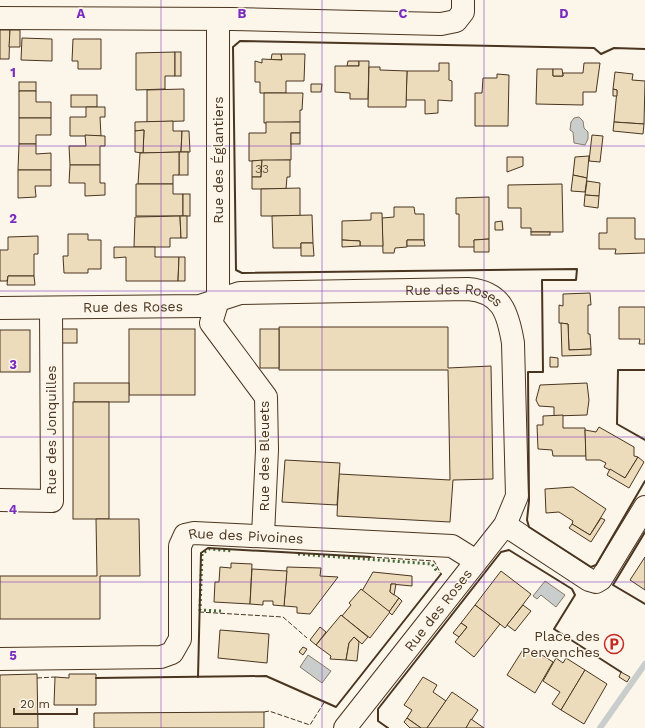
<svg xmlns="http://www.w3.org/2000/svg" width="645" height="728" viewBox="0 0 645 728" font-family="'Work Sans',sans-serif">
<rect width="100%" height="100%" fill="#fbf6e9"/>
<!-- water -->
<g fill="#c9cecd" stroke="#887966">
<polygon points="579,117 583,121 584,128 588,132 588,139 585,145 574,143 573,132 570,130 571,122 574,118"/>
<polygon points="545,581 565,595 556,607 541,595 537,599 533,596"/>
<polygon points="308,655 331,671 322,683 300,667"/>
</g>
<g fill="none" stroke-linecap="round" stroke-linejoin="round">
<!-- stream -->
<polyline stroke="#c9cecd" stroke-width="6" points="600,728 645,664"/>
</g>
<!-- building -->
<g fill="#ecdcbc" stroke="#4a3520">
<polygon points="0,30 10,30 9,59 0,59"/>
<polygon points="10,30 20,30 20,47 9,47"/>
<polygon points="22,38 52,39 52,61 21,60"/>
<polygon points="73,39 101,39 101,69 78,69 78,61 72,61"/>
<polygon points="175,52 175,76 165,76 165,89 136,90 136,53"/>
<rect x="175" y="52" width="6" height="24"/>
<polygon points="272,54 281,54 282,60 271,60"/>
<polygon points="281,54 305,54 304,81 286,81 286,93 260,93 260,82 255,82 255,61 262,63 262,59 282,60"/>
<polygon points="348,61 359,61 359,66 347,66"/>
<polygon points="359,61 369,61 368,99 350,99 350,93 335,92 335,66 359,66"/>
<polygon points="439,63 449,63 449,80 452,81 452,101 438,100 438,113 425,114 425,100 406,100 407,71 439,71"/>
<polygon points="584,63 600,63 596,92 583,92 583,105 536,104 537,69 553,69 553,76 563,76 563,73 583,73"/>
<polygon points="369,67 380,67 380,70 407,71 406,107 368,107"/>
<polygon points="553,69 562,69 563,76 553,76"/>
<polygon points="615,72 633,74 632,80 645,81 644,124 614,122 617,90 613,89"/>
<polygon points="497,74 509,75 508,126 475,126 475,93 482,93 483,78 497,78"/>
<rect x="19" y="82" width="17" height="9"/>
<polygon points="311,84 322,84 321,92 311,92"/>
<polygon points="184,89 184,121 147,122 147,90"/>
<polygon points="613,89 617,90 617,96 613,96"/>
<polygon points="19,91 36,91 36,102 51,102 51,118 19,118"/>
<polygon points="264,93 303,93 302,110 300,110 300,122 264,123"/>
<rect x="71" y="95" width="26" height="12"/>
<polygon points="86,107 105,107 105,117 100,117 101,136 70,136 70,117 86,117"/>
<polygon points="19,118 51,118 51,135 36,135 36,144 19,144"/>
<polygon points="173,121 173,131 182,131 181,152 143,153 144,130 135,131 135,122"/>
<polygon points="266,122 300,122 300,133 291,133 291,160 249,161 249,133 266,133"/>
<polygon points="614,122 644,124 643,134 613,131"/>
<polygon points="144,130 143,153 135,152 135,131"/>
<polygon points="182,131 189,131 190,152 181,152"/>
<rect x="291" y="133" width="9" height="11"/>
<polygon points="85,135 105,136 105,146 100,146 100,165 70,165 69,146 86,146"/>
<polygon points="592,135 603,136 600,162 589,161"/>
<polygon points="19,144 36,144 36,154 51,153 51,170 18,170"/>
<rect x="179" y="152" width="9" height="23"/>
<polygon points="179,152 179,175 173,175 173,184 138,184 140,153"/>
<polygon points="589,156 587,178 573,175 575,157"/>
<polygon points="507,157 523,157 523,166 507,172"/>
<polygon points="262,160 261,177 252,177 252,161"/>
<polygon points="262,160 290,160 290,177 287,177 286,189 252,189 252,177 261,177"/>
<polygon points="70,165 100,165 100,183 105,183 105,195 85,196 85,183 69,183"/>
<polygon points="18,170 51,170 51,186 35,186 36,197 18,198"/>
<polygon points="573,175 587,178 585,192 571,191"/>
<polygon points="587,181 600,183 599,196 585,195"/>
<polygon points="136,184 173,184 173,194 183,194 183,216 136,216"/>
<polygon points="562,184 563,232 531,232 531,228 521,228 521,208 508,208 508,185"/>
<polygon points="300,188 300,216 261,216 261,189"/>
<rect x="183" y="194" width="7" height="22"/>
<polygon points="585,195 599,196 598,208 584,206"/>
<polygon points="489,197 489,239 474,240 475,247 459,247 459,214 456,214 456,198"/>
<polygon points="394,207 414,207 415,214 424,214 424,240 407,240 407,247 395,248 394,253 383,253 382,218 394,217"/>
<polygon points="371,213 382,213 383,246 360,246 360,241 342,240 342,221 371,220"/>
<polygon points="312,215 313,243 301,243 301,248 273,248 272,216"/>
<polygon points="180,216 181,238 170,238 170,247 134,247 135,217"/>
<polygon points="180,216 187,216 187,238 181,238"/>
<polygon points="607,218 635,218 635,239 645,239 645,253 615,254 616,249 599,249 599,233 607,233"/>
<polygon points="502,221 503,230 495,230 495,222"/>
<rect x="531" y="232" width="19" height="3"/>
<polygon points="68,234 88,234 88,240 101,240 101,269 88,269 88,273 64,273 63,256 68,256"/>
<polygon points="38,236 38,254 34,254 34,276 8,276 7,281 0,281 0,250 8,250 8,237"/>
<polygon points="489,239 489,252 474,252 474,240"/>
<polygon points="342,240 360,241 360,246 342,247"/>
<polygon points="407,240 424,240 425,246 407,246"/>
<polygon points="301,243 313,243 314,256 301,256"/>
<polygon points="114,247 155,247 155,257 179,257 178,281 126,281 126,257 114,258"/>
<polygon points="179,257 185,257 185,281 178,281"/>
<polygon points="8,276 34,276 35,285 7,285"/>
<polygon points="590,293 591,305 588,305 588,334 590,334 591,349 569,350 568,324 559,323 559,305 563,306 563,294"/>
<polygon points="619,307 645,307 645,344 639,344 640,339 619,339"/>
<polygon points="561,323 568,324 569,350 591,349 591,355 562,356"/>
<polygon points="279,327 448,327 448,368 491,366 493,479 453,480 450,522 337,516 339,474 450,480 448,370 279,370"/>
<rect x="62" y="329" width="15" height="14"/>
<rect x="129" y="329" width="66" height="66"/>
<rect x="260" y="329" width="19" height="39"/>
<rect x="0" y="330" width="30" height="42"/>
<polygon points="550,357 558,358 558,367 550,367"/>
<rect x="74" y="383" width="55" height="19"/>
<polygon points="587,383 589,400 587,415 554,416 554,407 539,406 536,400 540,385"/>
<rect x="73" y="402" width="36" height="117"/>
<polygon points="563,415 563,428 585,428 586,456 553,456 552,450 538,449 537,425 543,425 543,416"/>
<polygon points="599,427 634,447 634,456 638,457 625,478 604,467 606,463 600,460 586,460 585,430 596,432"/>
<polygon points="638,457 644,462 629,488 607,475 610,469 625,478"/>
<polygon points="285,460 340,463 337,505 282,502"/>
<polygon points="573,487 606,509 590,535 572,524 573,521 559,512 546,513 545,489"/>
<polygon points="601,518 605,520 591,542 569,528 572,524 590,535"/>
<polygon points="96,519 139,519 140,576 100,576 100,619 0,619 0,576 97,576"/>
<polygon points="645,557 645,590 630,580"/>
<polygon points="231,563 252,564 250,604 214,602 215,582 219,582 220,567 231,568"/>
<polygon points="287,567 321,568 320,576 338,577 310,614 297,613 297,607 284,606"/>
<polygon points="252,569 287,571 284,606 273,605 273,601 263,601 263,605 250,604"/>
<polygon points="501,571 531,594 505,628 475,605"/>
<polygon points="373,572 412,576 412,586 391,584 390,592 399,598 389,612 362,591"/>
<polygon points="391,584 396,584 394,595 390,592"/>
<polygon points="361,589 390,612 370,638 342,616 351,605 349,603"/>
<polygon points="399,598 402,601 392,615 389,612"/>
<polygon points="475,605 500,624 474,657 455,642 467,627 461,623"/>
<polygon points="523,605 531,611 515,631 507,625"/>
<polygon points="341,615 368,637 362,644 354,637 349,643 346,660 330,659 331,656 316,645"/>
<polygon points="461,623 467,627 459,637 453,633"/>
<polygon points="320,627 326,632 316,645 310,640"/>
<polygon points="220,630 269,634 267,663 218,658"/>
<polygon points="354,637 359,642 357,661 346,660 349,643"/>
<polygon points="303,647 307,649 303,655 299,652"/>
<polygon points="524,648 536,655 539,653 553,662 535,693 507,675"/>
<polygon points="556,658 563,663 566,658 585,670 561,710 552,704 560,692 543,681"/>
<polygon points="585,670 607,684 584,724 561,710"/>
<polygon points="621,672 630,677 627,682 619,677"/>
<polygon points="37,674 38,728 0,728 0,675"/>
<polygon points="69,674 96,674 96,705 54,705 55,677 69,678"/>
<polygon points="423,677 437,685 433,692 446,701 427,728 421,728 407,718 412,710 404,705"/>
<polygon points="452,692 478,710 466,728 427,728"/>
<polygon points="264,712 264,728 94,728 94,713"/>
<polygon points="407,718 411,721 421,728 410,728 404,722"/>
<polygon points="471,719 484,728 466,728"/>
</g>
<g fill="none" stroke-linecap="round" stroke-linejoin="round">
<defs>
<g id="minor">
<polyline points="0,18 232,19 441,24 456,21 463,12 463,0"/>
<polyline points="218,19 218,300 211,323 266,397 267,450 263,535"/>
<path id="s1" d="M0 308 200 306 240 293 468 289C502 292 508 313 513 343L517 496 505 525 345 728"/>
<polyline points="0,500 52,501 51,308"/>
<polyline points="505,525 589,580 596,582 601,579 645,507"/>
<path id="s2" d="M0 659 161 657 172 653 180 639V546L185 535 194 533 452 546 476 561"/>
</g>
</defs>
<!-- minor casing -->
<use href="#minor" stroke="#4a3520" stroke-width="24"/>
<!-- minor -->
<use href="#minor" stroke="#fbf6e9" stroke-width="22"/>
<!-- hedge -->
<g stroke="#436837" stroke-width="3" stroke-dasharray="2 3" stroke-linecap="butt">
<polyline points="298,554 432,564 438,573"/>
<polyline points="221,611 200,610 202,554 209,549 233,551"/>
</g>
<!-- fence -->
<g stroke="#4a3520" stroke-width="1" stroke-dasharray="5 2" stroke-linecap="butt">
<polyline points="370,557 434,561 441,574"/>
<polyline points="199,612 283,617 307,638"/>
<polyline points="37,678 55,677"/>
<polyline points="264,712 269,711 310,725 325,701"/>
</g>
<!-- wall -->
<g stroke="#4a3520" stroke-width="2">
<polyline points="645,49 614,48 601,54 594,48 240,41 233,47 236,270 242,273 577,269 576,280 542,280 543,372 528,372 529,501 527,520 529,527 591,567 596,565 645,481"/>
<polyline points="645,370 618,370 617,424 645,440"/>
<polyline points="645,532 613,585 645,604"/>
<polyline points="198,677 201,553 208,548 370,557"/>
<polyline points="96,678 266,676 336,707 441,574"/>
<polyline points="388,728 378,721 378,709 501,552 509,550 572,589 575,595 554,629 621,672"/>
</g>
</g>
<!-- grid -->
<path fill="none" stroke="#7b2cbf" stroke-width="1" stroke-opacity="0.55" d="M161 0V728M322 0V728M484 0V728M0 146H645M0 291H645M0 437H645M0 582H645"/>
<!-- icons -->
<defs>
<symbol id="parking-ring" viewBox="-11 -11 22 22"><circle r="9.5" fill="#fbf6e9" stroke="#c62828" stroke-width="1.5"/><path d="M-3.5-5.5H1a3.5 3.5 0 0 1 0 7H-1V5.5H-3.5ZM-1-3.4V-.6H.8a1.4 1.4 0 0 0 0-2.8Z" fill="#c62828"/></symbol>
</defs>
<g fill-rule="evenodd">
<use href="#parking-ring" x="603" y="633" width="22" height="22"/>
</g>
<g text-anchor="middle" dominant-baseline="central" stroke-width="3" stroke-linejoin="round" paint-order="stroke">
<!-- number labels -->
<g font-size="12" fill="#725f47">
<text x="262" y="169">33</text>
</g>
<!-- street labels -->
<g font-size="14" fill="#4a3520" stroke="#fbf6e9">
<text transform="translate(218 160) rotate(-90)">Rue des Églantiers</text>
<text stroke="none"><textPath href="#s1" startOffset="457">Rue des Roses</textPath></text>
<text stroke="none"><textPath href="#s1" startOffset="133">Rue des Roses</textPath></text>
<text transform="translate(51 430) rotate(-90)">Rue des Jonquilles</text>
<text transform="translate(264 456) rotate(-90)">Rue des Bleuets</text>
<text stroke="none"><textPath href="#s2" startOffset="355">Rue des Pivoines</textPath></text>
<text transform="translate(438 610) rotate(-52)">Rue des Roses</text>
</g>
<!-- poi labels -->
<g font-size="14" fill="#4a3520" stroke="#fbf6e9" text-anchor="end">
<text x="600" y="636">Place des<tspan x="600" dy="16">Pervenches</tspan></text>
</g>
</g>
<g font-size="13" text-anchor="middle" font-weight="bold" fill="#7b2cbf" stroke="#fbf6e9" stroke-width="3" stroke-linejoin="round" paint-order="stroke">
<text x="81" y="18">A</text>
<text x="242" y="18">B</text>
<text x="403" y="18">C</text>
<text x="564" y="18">D</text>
<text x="13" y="77">1</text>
<text x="13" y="223">2</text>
<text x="13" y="369">3</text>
<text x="13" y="514">4</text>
<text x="13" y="660">5</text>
</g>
<!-- scale -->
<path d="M14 708v6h63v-6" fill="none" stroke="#4a3520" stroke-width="2"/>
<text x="20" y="708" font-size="12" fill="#4a3520" stroke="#fbf6e9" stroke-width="3" paint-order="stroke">20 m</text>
</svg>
